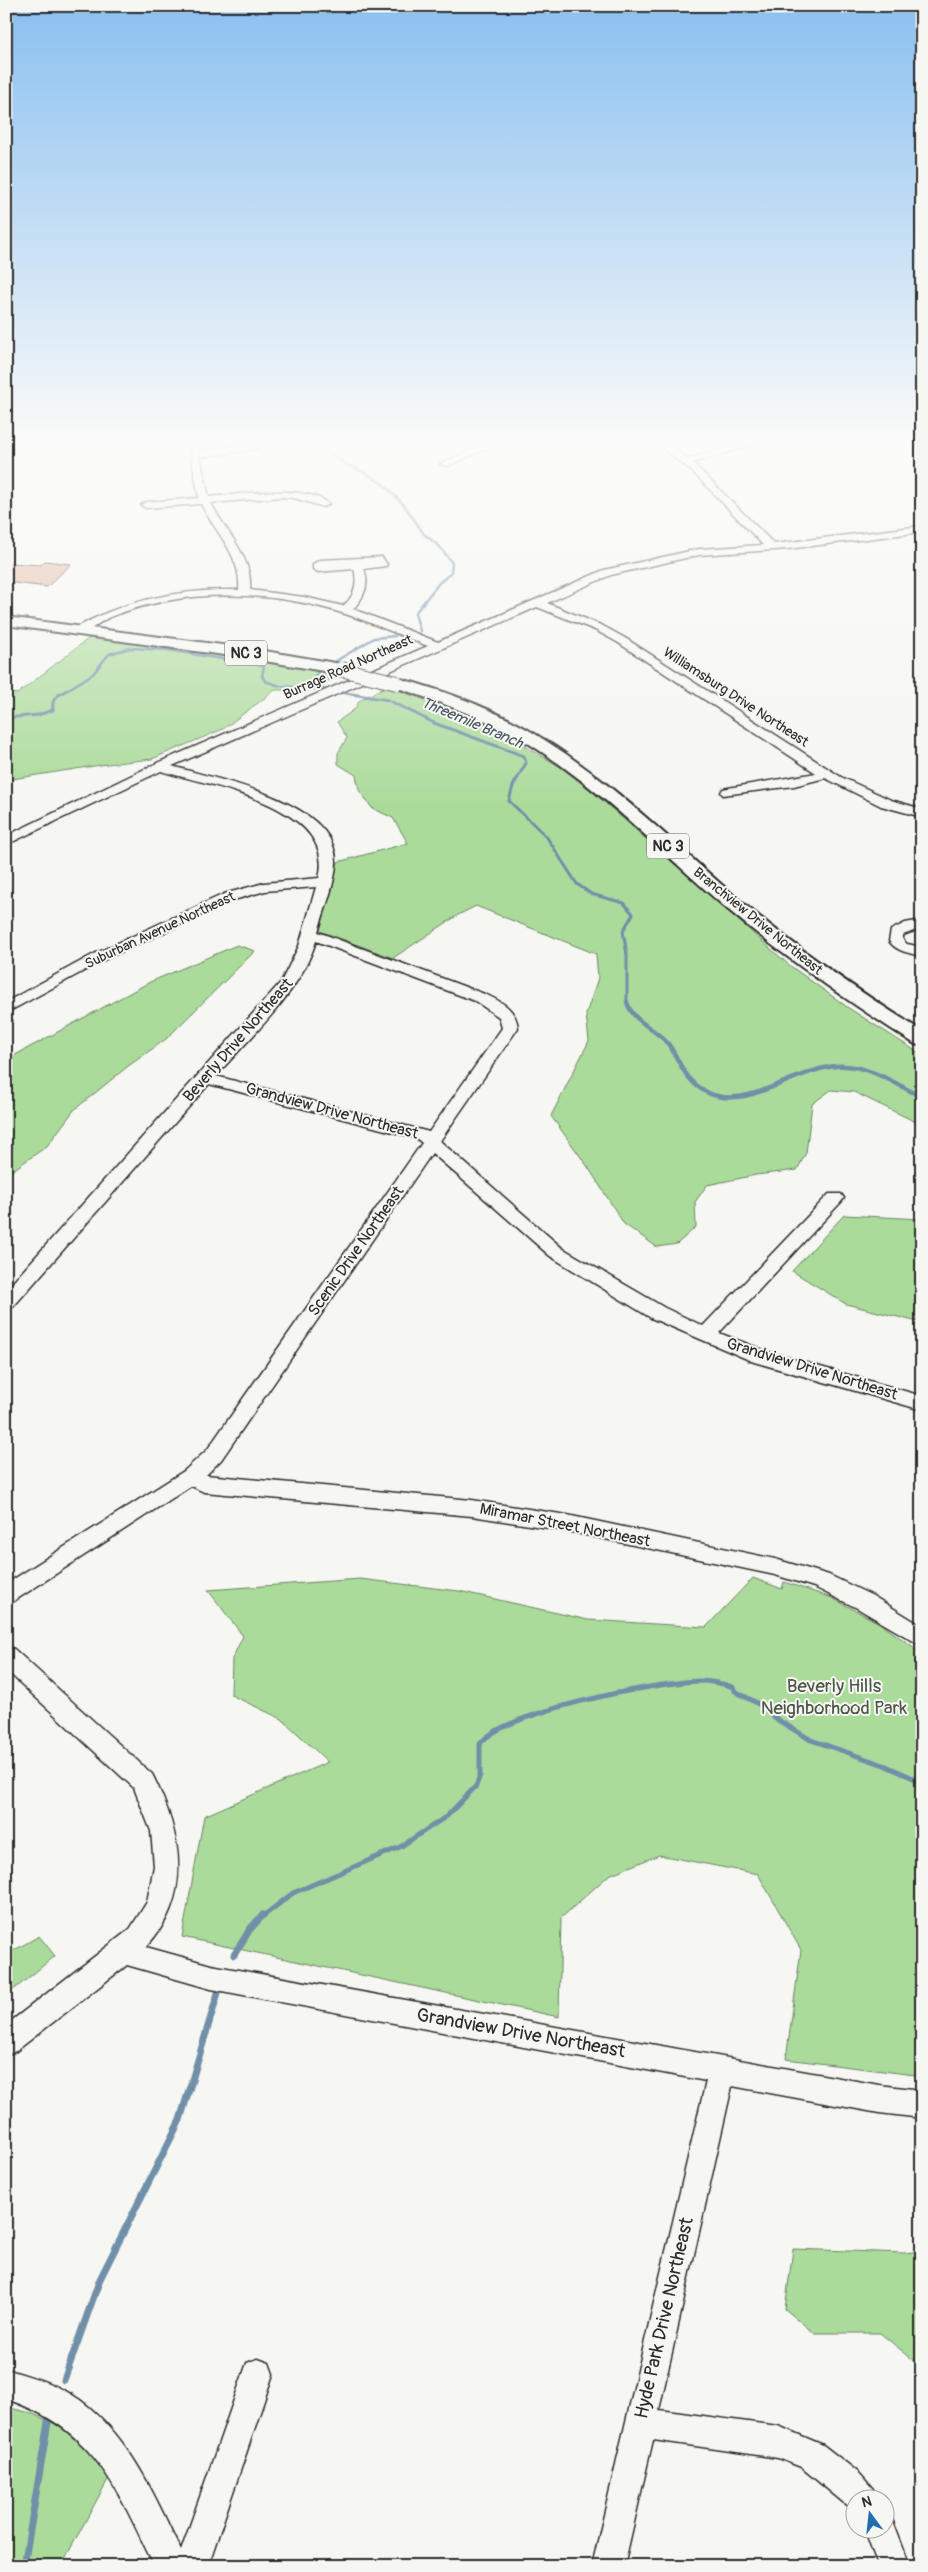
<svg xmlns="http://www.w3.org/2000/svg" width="928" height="2572" viewBox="0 0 928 2572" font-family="Pangolin,sans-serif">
<rect width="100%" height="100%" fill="#f6f6f2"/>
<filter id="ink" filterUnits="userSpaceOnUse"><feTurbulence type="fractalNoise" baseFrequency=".02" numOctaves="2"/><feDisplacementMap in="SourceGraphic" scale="10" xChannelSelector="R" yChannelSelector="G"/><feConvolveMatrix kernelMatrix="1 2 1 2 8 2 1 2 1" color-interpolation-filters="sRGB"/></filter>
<g filter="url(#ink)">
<!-- green -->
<g fill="#abdb9b" stroke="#6b8363">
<polygon points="89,638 171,647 347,675 298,690 275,690 223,729 152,759 107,764 6,780 6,692 17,694"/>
<polygon points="386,686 478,719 559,766 594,793 789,965 850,1009 922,1055 922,1125 854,1092 831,1090 812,1104 806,1153 797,1170 756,1175 707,1185 695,1202 696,1227 677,1244 657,1247 624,1224 588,1167 551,1116 589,1041 586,1014 598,978 596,954 476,906 458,915 393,958 320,931 338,862 408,843 393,818 372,808 359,790 356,775 338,764 338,753 347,738 337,722 355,709 359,701"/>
<polygon points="237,945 255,951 166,1039 127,1067 74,1110 47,1146 6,1175 6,1077 10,1075 6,1060 150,982"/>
<polygon points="844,1215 922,1219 922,1323 846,1304 792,1271"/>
<polygon points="753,1578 782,1589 784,1582 832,1598 881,1624 922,1653 922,2072 915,2075 786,2059 801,1950 758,1874 659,1855 609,1875 561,1918 559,2017 182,1937 204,1816 328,1762 282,1719 231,1695 232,1659 243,1636 208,1590 360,1579 459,1591 588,1620 706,1627"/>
<polygon points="39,1936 55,1956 6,1996 6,1955"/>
<polygon points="793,2249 904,2253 922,2251 922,2367 880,2333 814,2333 785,2309"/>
<polygon points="6,2407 31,2413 79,2435 111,2474 61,2566 6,2566"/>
</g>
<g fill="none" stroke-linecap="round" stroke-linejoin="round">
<!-- stream-far4 -->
<g stroke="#708fa8" stroke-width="2.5">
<polyline points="318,445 349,466 364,472 384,485 404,505 424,534 440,547 452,563 451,573 439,583 415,613 420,631"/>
<polyline points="336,661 374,638 395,636"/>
<polyline points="307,687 320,669"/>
<polyline points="67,690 93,674 109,654 130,648 168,650 264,666 262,676 265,681 280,686 327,690"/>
</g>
<!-- stream-far3 -->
<g stroke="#708fa8" stroke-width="3">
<polyline points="322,689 388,700 434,723 524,756 526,763 513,786 509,801 546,836 577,884 591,894 624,903 633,914 623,931 627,955 627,1003"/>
<path d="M6 718 38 715 53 710C51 697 58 695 69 689"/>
</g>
<!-- stream-far2 -->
<path stroke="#708fa8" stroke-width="4.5" d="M627 1002C633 1023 656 1028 669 1045 677 1056 681 1070 691 1080 731 1125 790 1069 837 1066 867 1064 896 1084 922 1097"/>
<!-- stream-far1 -->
<path stroke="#708fa8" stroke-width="5" d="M262 1917 293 1893 400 1847 447 1816 476 1786 480 1775V1744C503 1712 658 1682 699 1681 712 1681 721 1683 733 1687L735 1691 762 1706 778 1720 811 1740 884 1765 922 1782"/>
<!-- stream -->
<g stroke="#708fa8" stroke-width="7">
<polyline points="234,1955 250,1929 263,1915"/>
<polyline points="64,2380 100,2279 180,2120 218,1993"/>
<polyline points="24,2566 48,2422"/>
</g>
</g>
<!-- building -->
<polygon fill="#dfab94" stroke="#2b2b2b" points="45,561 71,564 47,587 6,582 6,565 11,563 41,565"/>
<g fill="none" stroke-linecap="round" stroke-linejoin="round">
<defs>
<g id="minor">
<path d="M189 445H199V451L244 445 261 446 256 449 200 457 209 497C238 495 306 483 329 504L324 507 294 498 282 497 211 503C225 532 253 556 250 590L304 597 343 606C354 597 358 584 354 569L318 572 313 569V564L320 560 382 557 387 564 386 566 364 569C370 584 364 598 353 609L438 642 604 570 699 549 763 545 693 472 658 445H669L687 459 736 445H751L693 463 774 544 922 526V532L788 549 699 555 611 575 547 603 603 626 625 638 841 777 891 800 922 809V817L881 806 825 778 794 786 723 795 721 792 723 789 728 788 816 773 617 642 595 630 537 607 172 766C217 780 335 800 336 861 336 882 324 911 318 932L487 995C502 1002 516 1009 518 1028L440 1141 562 1248 665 1308 703 1326 829 1194H841L844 1198 841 1202 719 1333 768 1352 922 1396V1410L754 1362 651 1318 550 1256 432 1153 221 1460 206 1475 472 1500 567 1515 775 1559 829 1575 873 1596 922 1626V1646L857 1608 814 1587 775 1575 567 1531 472 1516 204 1492 191 1486 14 1601 6 1604V1584L184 1471 207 1450 422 1143 416 1138 209 1084 13 1307 6 1308V1290L281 982 299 946 316 887 265 891 234 900 106 959 6 1013V1002L96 953 224 894 264 883 319 878C337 805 210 786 161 771L6 845V836L155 764 428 646C396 634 365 619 332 610 280 595 219 591 166 601 146 605 126 610 108 618 98 623 85 636 74 633V629C125 599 180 589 239 590 242 556 215 532 201 504L146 508 141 505 146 502 199 498ZM316 941 475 1001 499 1017 502 1028 429 1132 216 1076C251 1036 300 993 316 941Z"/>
<polygon points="482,445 495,445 448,466 440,464"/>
<path d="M922 920V928L903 935V940L907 944 922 947V956C909 953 897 952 889 941L891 930 905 923Z"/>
<path d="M6 1647 14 1649 152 1774C181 1831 195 1895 146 1947L211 1965 879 2085 922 2090V2118L879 2113 732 2086 659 2410 778 2426 823 2445 859 2473 873 2489 878 2500H856V2513L801 2467 778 2458 653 2440 624 2566H592L706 2081 211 1989 127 1965 16 2051 6 2055V2025L130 1929 147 1902 154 1866 151 1831 134 1788 6 1670Z"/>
<path d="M258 2359 269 2363 273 2374 208 2566H154C117 2488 94 2428 6 2399V2369C32 2377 58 2384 80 2400 130 2437 155 2496 181 2551L243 2374 247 2363Z"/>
<polygon points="886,2516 892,2519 910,2566 878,2566 865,2530 886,2530"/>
</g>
<g id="major">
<polygon points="6,617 253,649 341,664 349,669 341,674 253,659 6,625"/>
<path d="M397 678C446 691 500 711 543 739 615 784 674 844 738 899 796 948 858 991 922 1031V1046L915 1044C849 1002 785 958 725 907 661 852 603 790 531 745 488 718 439 702 392 686L389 683Z"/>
</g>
</defs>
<!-- minor casing -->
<use href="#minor" stroke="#2b2b2b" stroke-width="3"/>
<!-- major casing -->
<use href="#major" stroke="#2b2b2b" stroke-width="4"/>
<!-- minor -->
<use href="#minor" fill="#f6f6f2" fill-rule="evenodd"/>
<!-- major -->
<use href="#major" fill="#f6f6f2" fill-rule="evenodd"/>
<defs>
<polyline id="major-bridge" points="341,669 397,683"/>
</defs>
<!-- major-bridge casing -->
<use href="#major-bridge" stroke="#2b2b2b" stroke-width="16" stroke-linecap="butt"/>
<!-- major-bridge -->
<use href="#major-bridge" stroke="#f6f6f2" stroke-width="14"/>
</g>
</g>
<!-- sky -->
<linearGradient id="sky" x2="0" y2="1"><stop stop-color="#8ac0f0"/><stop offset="0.55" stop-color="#fbfbf9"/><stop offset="1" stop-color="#fbfbf9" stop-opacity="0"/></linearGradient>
<rect width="928" height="805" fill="url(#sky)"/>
<g text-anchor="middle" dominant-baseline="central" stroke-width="4" stroke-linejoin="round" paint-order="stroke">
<!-- far-street labels -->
<g font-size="14" fill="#2b2b2b" stroke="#f6f6f2">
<text transform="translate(348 667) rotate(-24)">Burrage Road Northeast</text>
<text transform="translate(736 697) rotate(33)">Williamsburg Drive Northeast</text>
<text transform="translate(758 921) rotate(39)">Branchview Drive Northeast</text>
<text transform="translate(160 930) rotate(-25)">Suburban Avenue Northeast</text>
</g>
<!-- shield labels -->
<g fill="#f6f6f2" stroke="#686867" stroke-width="1">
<rect x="225" y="640.5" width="42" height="25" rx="4"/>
<rect x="647" y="833.5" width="42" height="25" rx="4"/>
</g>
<g font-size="15" font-weight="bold" fill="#2b2b2b">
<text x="246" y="653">NC 3</text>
<text x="668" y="846">NC 3</text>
</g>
<!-- far-water labels -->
<g font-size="15" font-style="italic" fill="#48555f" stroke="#f6f6f2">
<text transform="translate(472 723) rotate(23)">Threemile Branch</text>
</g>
<!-- street labels -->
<g font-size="16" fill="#2b2b2b" stroke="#f6f6f2">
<text transform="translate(238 1040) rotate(-49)">Beverly Drive Northeast</text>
<text transform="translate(332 1111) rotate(15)">Grandview Drive Northeast</text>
<text transform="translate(356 1251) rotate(-55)">Scenic Drive Northeast</text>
<text transform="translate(812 1369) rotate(17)">Grandview Drive Northeast</text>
<text transform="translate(565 1525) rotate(11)">Miramar Street Northeast</text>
</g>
<!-- near-park labels -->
<g font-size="19" fill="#4b5747" stroke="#f6f6f2">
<text x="834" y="1686">Beverly Hills<tspan x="834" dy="22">Neighborhood Park</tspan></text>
</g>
<!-- near-street labels -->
<g font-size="19" fill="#2b2b2b" stroke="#f6f6f2">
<text transform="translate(521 2033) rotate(10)">Grandview Drive Northeast</text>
<text transform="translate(664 2318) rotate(-77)">Hyde Park Drive Northeast</text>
</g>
</g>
<!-- margin -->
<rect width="928" height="2572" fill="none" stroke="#f6f6f2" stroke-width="25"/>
<rect x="12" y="12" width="903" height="2547" fill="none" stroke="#2b2b2b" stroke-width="2" filter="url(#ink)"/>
<!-- north arrow -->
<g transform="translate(870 2514) rotate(345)"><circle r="24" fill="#f6f6f2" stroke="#a5a5a2"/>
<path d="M0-4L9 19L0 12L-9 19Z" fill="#1f6fb2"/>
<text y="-8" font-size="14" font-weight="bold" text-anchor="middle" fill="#2b2b2b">N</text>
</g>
</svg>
